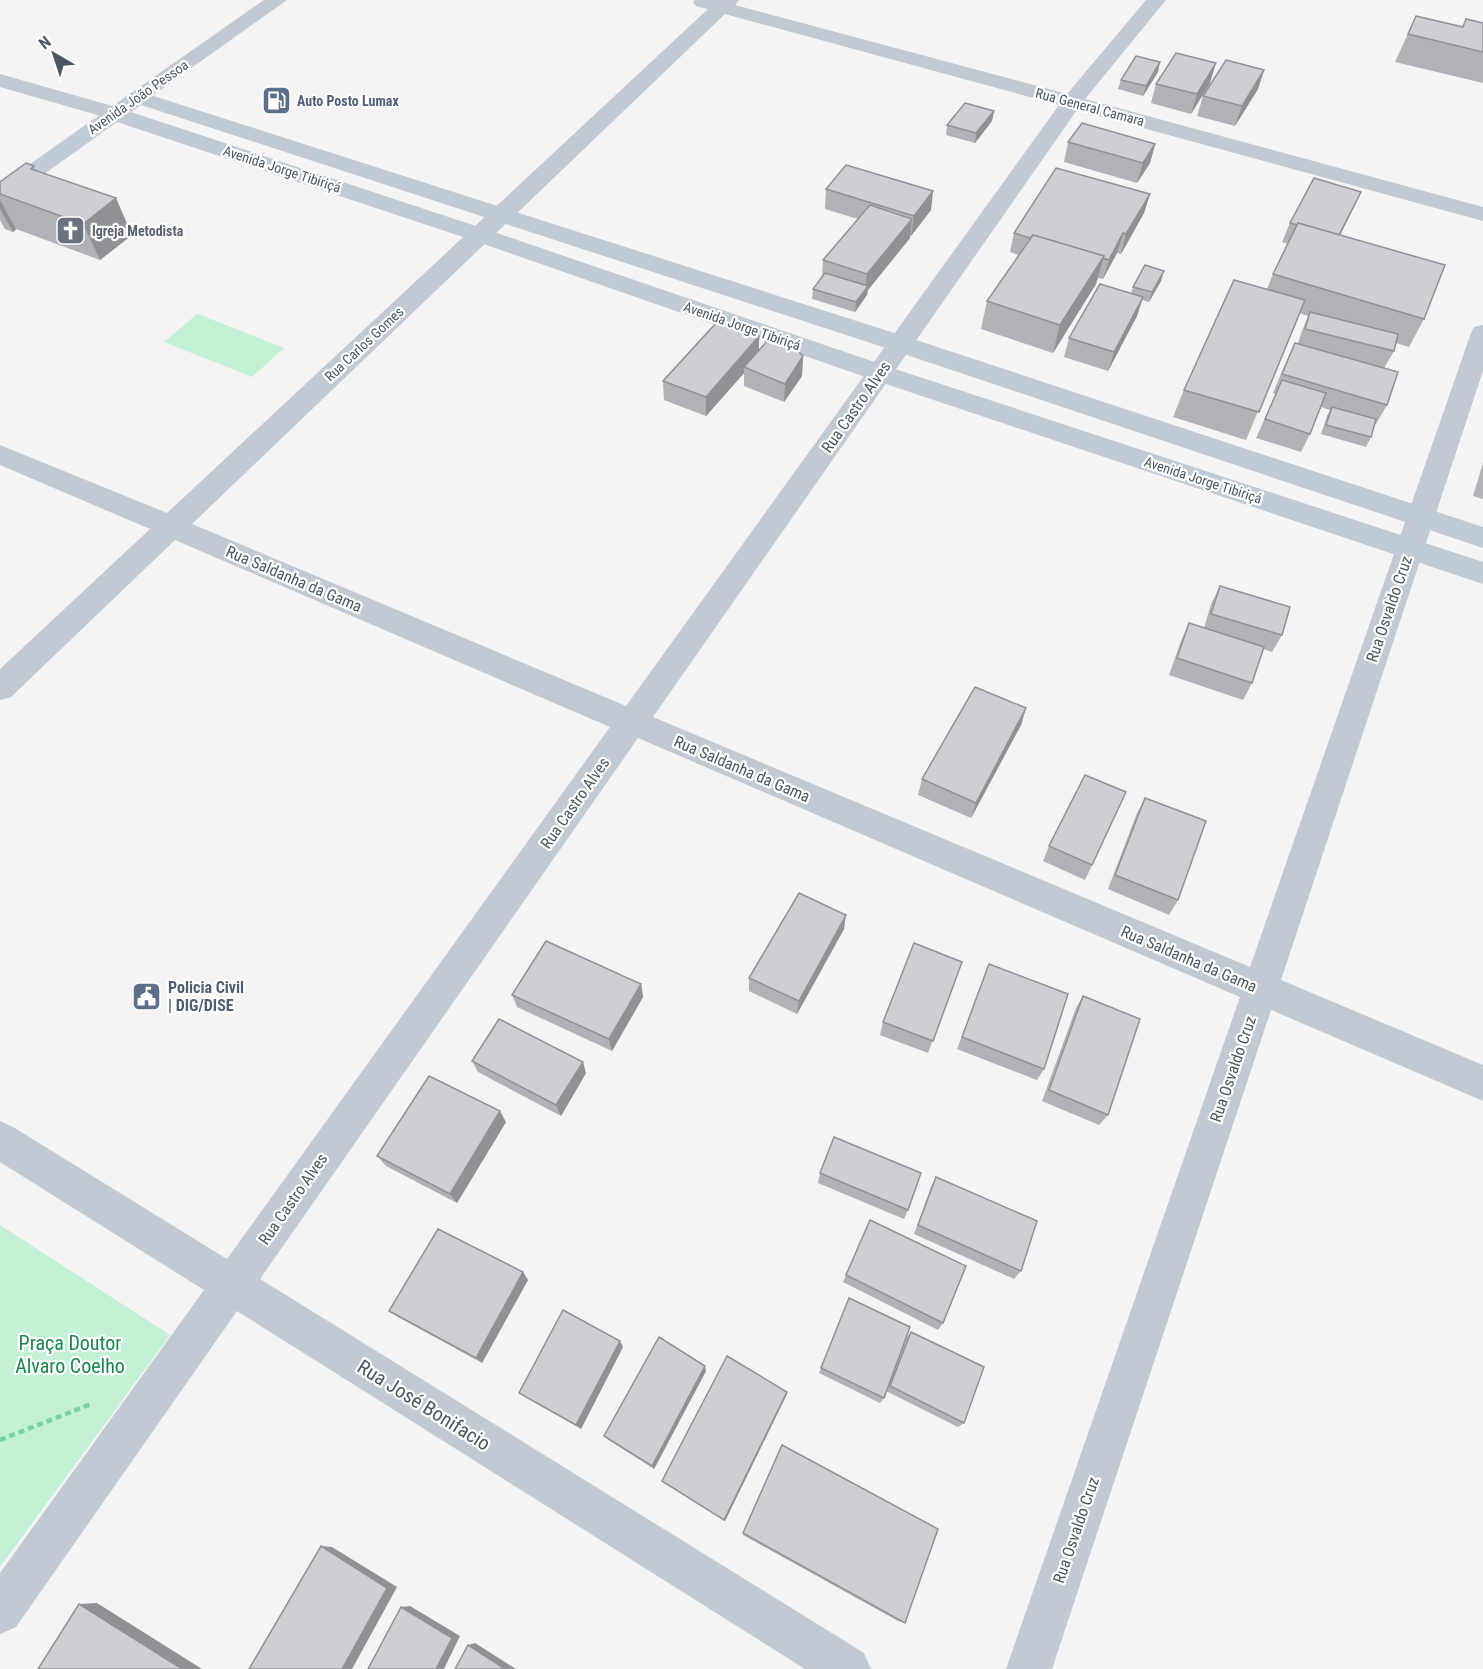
<svg xmlns="http://www.w3.org/2000/svg" width="1483" height="1669" viewBox="0 0 1483 1669" font-family="'Roboto Condensed',sans-serif">
<rect width="100%" height="100%" fill="#f5f3f3"/>
<!-- green -->
<g fill="#c3f1d5">
<polygon points="197,314 198,314 284,348 252,377 164,342"/>
<polygon points="0,1225 170,1335 0,1567"/>
</g>
<g fill="none" stroke-linecap="round" stroke-linejoin="round">
<!-- path -->
<polyline stroke="#7ad0a6" stroke-width="4.5" stroke-dasharray="6 4" stroke-linecap="butt" points="0,1440 91,1404"/>
<!-- street -->
<g fill="#c1cad2" fill-rule="evenodd">
<polygon points="264,0 287,0 145,101 138,103 131,101 127,97 131,93"/>
<path d="M695 0H739L735 5 1067 94 1146 0H1166L1085 99 1483 207V221L1077 110 653 717 1250 967 1471 333 1474 327 1483 325V371L1281 980 1483 1065V1101L1271 1010 1052 1669H1006L1240 997 638 738 260 1279 864 1653 871 1669H805L237 1311 16 1627 0 1634V1573L204 1290 0 1162V1121L13 1127 227 1259 610 727 175 540 11 697 0 700V669L150 529 0 465V445L167 513 708 9 696 6 693 2ZM725 14 1059 105 626 706 192 524Z"/>
<polygon points="0,74 123,109 126,114 123,119 115,120 0,87"/>
</g>
<!-- secondary -->
<polygon fill="#c1cbd6" fill-rule="evenodd" points="138,91 910,338 1483,527 1483,548 892,350 141,105 131,112 488,230 889,367 1483,562 1483,584 871,379 472,240 117,122 8,200 0,202 0,185 131,93"/>
</g>
<!-- wall -->
<g fill="#b0b2b7">
<polygon points="1416,16 1463,27 1483,23 1483,83 1395,62"/>
<polygon points="1264,70 1258,89 1235,126 1197,116 1203,96"/>
<polygon points="1158,72 1143,96 1118,89 1121,80"/>
<polygon points="1210,83 1191,114 1151,103 1156,84"/>
<polygon points="994,111 992,121 975,143 946,135 947,125"/>
<polygon points="1068,142 1155,144 1150,163 1137,183 1064,162"/>
<polygon points="34,166 37,171 132,235 100,260 16,229 13,232 5,229 0,220 0,182"/>
<polygon points="826,189 931,210 911,236 910,235 910,238 868,290 867,295 855,312 812,299 813,289 822,276 823,260 858,219 825,209"/>
<polygon points="1150,194 1144,213 1121,254 1117,253 1103,279 1098,278 1096,284 1053,353 981,329 987,301 1019,255 1010,252 1014,233"/>
<polygon points="1352,211 1340,235 1424,319 1409,347 1396,343 1394,351 1384,368 1387,405 1376,424 1375,424 1371,437 1366,447 1321,434 1327,416 1330,410 1321,407 1310,434 1301,452 1256,438 1276,394 1273,393 1286,362 1295,343 1298,343 1302,331 1308,316 1299,313 1246,440 1173,417 1184,390 1267,289 1273,274 1288,244 1282,242 1290,223"/>
<polygon points="1161,281 1149,302 1142,300 1137,316 1108,371 1064,357 1069,338 1131,293 1133,287"/>
<polygon points="759,351 803,356 802,376 784,402 744,386 744,373 706,416 664,400 663,381"/>
<polygon points="1483,463 1483,499 1473,496"/>
<polygon points="1220,586 1282,635 1272,652 1263,649 1252,683 1243,700 1169,675 1181,641 1189,623 1204,628 1211,604"/>
<polygon points="1026,708 1021,725 971,818 918,795 922,779"/>
<polygon points="1145,798 1178,900 1169,915 1108,889 1137,813"/>
<polygon points="1049,846 1092,865 1085,880 1043,861"/>
<polygon points="844,929 797,1014 749,991 749,978"/>
<polygon points="962,962 928,1053 880,1035 883,1022"/>
<polygon points="989,964 1044,1069 1037,1080 957,1049"/>
<polygon points="641,984 643,997 612,1051 517,1007 512,995"/>
<polygon points="1083,996 1108,1115 1099,1125 1042,1101 1076,1008"/>
<polygon points="472,1061 586,1073 561,1116 478,1072"/>
<polygon points="506,1122 457,1203 386,1166 377,1156"/>
<polygon points="820,1173 908,1210 904,1219 818,1183"/>
<polygon points="936,1177 1021,1271 1014,1279 914,1234 931,1187"/>
<polygon points="523,1272 528,1280 482,1363 398,1317 389,1311"/>
<polygon points="846,1275 943,1323 938,1330 843,1282"/>
<polygon points="849,1298 906,1338 911,1332 964,1423 958,1427 886,1391 884,1398 880,1403 819,1373"/>
<polygon points="623,1347 581,1429 525,1397 519,1393"/>
<polygon points="706,1371 654,1469 607,1439 604,1436"/>
<polygon points="787,1392 786,1396 725,1521 664,1483 662,1481"/>
<polygon points="743,1533 905,1623 898,1621 743,1535"/>
</g>
<!-- shaded-wall -->
<g fill="#909195">
<polygon points="1160,62 1158,72 1143,96 1146,86"/>
<polygon points="1216,63 1210,83 1191,114 1197,94"/>
<polygon points="1264,70 1258,89 1235,126 1242,106"/>
<polygon points="994,111 992,121 975,143 976,133"/>
<polygon points="1155,144 1150,163 1137,183 1143,163"/>
<polygon points="933,191 931,210 911,236 914,216"/>
<polygon points="1361,192 1352,211 1329,257 1338,237"/>
<polygon points="1150,194 1144,213 1121,254 1126,234"/>
<polygon points="116,198 132,235 100,260 83,224"/>
<polygon points="0,200 16,229 13,232 0,209"/>
<polygon points="912,219 910,238 868,290 867,295 855,312 856,302 865,289 867,274"/>
<polygon points="1123,233 1117,253 1103,279 1109,260"/>
<polygon points="1104,256 1096,284 1053,353 1060,325"/>
<polygon points="1164,271 1161,281 1149,302 1152,292"/>
<polygon points="1143,297 1137,316 1108,371 1114,352"/>
<polygon points="759,336 759,355 744,367 744,373 706,416 706,397"/>
<polygon points="803,356 802,376 784,402 785,384"/>
<polygon points="1026,708 1021,725 971,818 976,803"/>
<polygon points="846,915 844,929 797,1014 799,1001"/>
<polygon points="641,984 643,997 612,1051 609,1039"/>
<polygon points="583,1062 586,1073 561,1116 556,1105"/>
<polygon points="500,1111 506,1122 457,1203 450,1194"/>
<polygon points="523,1272 528,1280 482,1363 476,1358"/>
<polygon points="620,1341 623,1347 581,1429 576,1425"/>
<polygon points="705,1366 706,1371 654,1469 652,1466"/>
<polygon points="787,1392 786,1396 725,1521 724,1520"/>
<polygon points="321,1546 332,1547 397,1587 352,1669 342,1669"/>
<polygon points="97,1603 202,1669 182,1669 79,1604"/>
<polygon points="410,1606 460,1636 444,1669 436,1669 401,1607"/>
<polygon points="475,1643 516,1669 505,1669 468,1645"/>
</g>
<!-- building -->
<g fill="#cdcfd5" stroke="#909195" stroke-width="1.5">
<polygon points="1416,16 1463,27 1466,19 1483,23 1483,52 1408,34"/>
<polygon points="1176,53 1216,63 1197,94 1156,84"/>
<polygon points="1136,56 1160,62 1146,86 1121,80"/>
<polygon points="1226,60 1264,70 1242,106 1203,96"/>
<polygon points="965,103 994,111 976,133 947,125"/>
<polygon points="1082,123 1155,144 1143,163 1068,142"/>
<polygon points="26,163 34,166 31,169 116,198 83,224 0,194 0,182"/>
<polygon points="846,165 933,191 914,216 826,189"/>
<polygon points="1056,168 1150,194 1126,234 1123,233 1109,260 1103,258 1104,256 1033,235 1030,238 1014,233"/>
<polygon points="1314,178 1361,192 1339,235 1298,223 1297,225 1290,223"/>
<polygon points="870,205 912,219 867,274 823,260"/>
<polygon points="1298,223 1445,265 1424,319 1273,274"/>
<polygon points="1033,235 1104,256 1060,325 987,301"/>
<polygon points="1145,265 1164,271 1152,292 1133,287"/>
<polygon points="825,273 868,286 856,302 813,289"/>
<polygon points="1234,280 1305,300 1259,412 1184,390"/>
<polygon points="1100,284 1143,297 1114,352 1069,338"/>
<polygon points="1310,312 1398,334 1394,351 1305,329"/>
<polygon points="718,321 759,336 706,397 663,381"/>
<polygon points="769,339 799,352 803,356 785,384 744,367"/>
<polygon points="1295,343 1398,372 1387,405 1282,374"/>
<polygon points="1282,380 1326,393 1310,434 1265,419"/>
<polygon points="1332,407 1376,419 1371,437 1326,425"/>
<polygon points="1220,586 1290,607 1282,635 1211,614"/>
<polygon points="1189,623 1264,647 1252,683 1177,658"/>
<polygon points="975,687 1026,708 976,803 922,779"/>
<polygon points="1085,775 1126,792 1092,865 1049,846"/>
<polygon points="1145,798 1206,821 1178,900 1115,875"/>
<polygon points="799,893 846,915 799,1001 749,978"/>
<polygon points="546,941 641,984 609,1039 512,995"/>
<polygon points="914,943 962,962 933,1041 883,1022"/>
<polygon points="989,964 1068,994 1044,1069 962,1037"/>
<polygon points="1083,996 1140,1019 1108,1115 1049,1090"/>
<polygon points="499,1019 583,1062 556,1105 472,1061"/>
<polygon points="429,1076 500,1111 450,1194 377,1156"/>
<polygon points="834,1137 921,1173 908,1210 820,1173"/>
<polygon points="936,1177 1037,1221 1021,1271 918,1225"/>
<polygon points="870,1220 966,1266 943,1323 846,1275"/>
<polygon points="438,1229 523,1272 476,1358 389,1311"/>
<polygon points="849,1298 910,1327 884,1398 821,1368"/>
<polygon points="563,1310 620,1341 576,1425 519,1393"/>
<polygon points="911,1332 984,1367 964,1423 890,1386"/>
<polygon points="659,1337 705,1366 652,1466 604,1436"/>
<polygon points="727,1356 787,1392 724,1520 662,1481"/>
<polygon points="782,1445 938,1529 905,1623 743,1533"/>
<polygon points="321,1546 387,1588 342,1669 249,1669"/>
<polygon points="79,1604 182,1669 38,1669"/>
<polygon points="401,1607 452,1638 436,1669 368,1669"/>
<polygon points="468,1645 505,1669 455,1669"/>
</g>
<!-- icons -->
<defs>
<symbol id="fuel-square" viewBox="-11 -11 22 22"><rect x="-9" y="-9" width="18" height="18" rx="4" fill="#5c6f8a" stroke="#fff"/><path d="M-5.5-6h7V0h2V4h1.3V-2.5L3-4.5l.8-.8L6-3V5H2.5V1h-1V6h-7ZM-4.2-4.7v3.2H.2V-4.7Z" fill="#fff"/></symbol>
<symbol id="church-square" viewBox="-11 -11 22 22"><rect x="-9" y="-9" width="18" height="18" rx="4" fill="#6b7280" stroke="#fff"/><path d="M-1.2-6h2.4v3.5h3.3v2.4h-3.3V6h-2.4V-.1h-3.3v-2.4h3.3Z" fill="#fff"/></symbol>
<symbol id="civic-square" viewBox="-11 -11 22 22"><rect x="-9" y="-9" width="18" height="18" rx="4" fill="#5c6f8a" stroke="#fff"/><path d="M-.6-6.5H3V-4.5H.6V-3L4-1V1h2V6H-6V1h2V-1L-.6-3ZM-1.2 2.5V6h2.4V2.5Z" fill="#fff"/></symbol>
</defs>
<g fill-rule="evenodd">
<use href="#fuel-square" x="260" y="84" width="33" height="33"/>
<use href="#church-square" x="54" y="214" width="33" height="33"/>
<use href="#civic-square" x="130" y="980" width="33" height="33"/>
</g>
<g text-anchor="middle" dominant-baseline="central" stroke-width="4.5" stroke-linejoin="round" paint-order="stroke">
<!-- far-street labels -->
<g font-size="14" fill="#4a5661" stroke="#fff">
<text transform="translate(138 97) rotate(-35)">Avenida João Pessoa</text>
<text transform="translate(1090 107) rotate(15)">Rua General Camara</text>
<text transform="translate(282 169) rotate(18)">Avenida Jorge Tibiriçá</text>
<text transform="translate(742 326) rotate(19)">Avenida Jorge Tibiriçá</text>
<text transform="translate(364 344) rotate(-43)">Rua Carlos Gomes</text>
<text transform="translate(1203 480) rotate(18)">Avenida Jorge Tibiriçá</text>
</g>
<!-- far-service labels -->
<g font-size="14" font-weight="bold" fill="#4e5e75" stroke="#fff" text-anchor="start">
<text x="297" y="101">Auto Posto Lumax</text>
</g>
<!-- far-worship labels -->
<g font-size="14" font-weight="bold" fill="#5b616d" stroke="#fff" text-anchor="start">
<text x="92" y="231">Igreja Metodista</text>
</g>
<!-- street labels -->
<g font-size="16" fill="#4a5661" stroke="#fff">
<text transform="translate(856 407) rotate(-55)">Rua Castro Alves</text>
<text transform="translate(294 579) rotate(23)">Rua Saldanha da Gama</text>
<text transform="translate(1389 609) rotate(-71)">Rua Osvaldo Cruz</text>
<text transform="translate(742 769) rotate(23)">Rua Saldanha da Gama</text>
<text transform="translate(575 803) rotate(-55)">Rua Castro Alves</text>
<text transform="translate(1189 959) rotate(23)">Rua Saldanha da Gama</text>
<text transform="translate(1233 1069) rotate(-71)">Rua Osvaldo Cruz</text>
<text transform="translate(293 1199) rotate(-55)">Rua Castro Alves</text>
<text transform="translate(1076 1530) rotate(-71)">Rua Osvaldo Cruz</text>
</g>
<!-- service labels -->
<g font-size="16" font-weight="bold" fill="#4e5e75" stroke="#fff" text-anchor="start">
<text x="168" y="987">Policia Civil<tspan x="168" dy="18">| DIG/DISE</tspan></text>
</g>
<!-- near-park labels -->
<g font-size="20" fill="#17864f" stroke="#fff">
<text x="70" y="1343">Praça Doutor<tspan x="70" dy="23">Alvaro Coelho</tspan></text>
</g>
<!-- near-street labels -->
<g font-size="20" fill="#4a5661" stroke="#fff">
<text transform="translate(424 1405) rotate(32)">Rua José Bonifacio</text>
</g>
</g>
<!-- north arrow -->
<g transform="translate(54 54) rotate(321)" stroke="#ffffff" stroke-width="4.5" paint-order="stroke">
<path d="M0-4.5L10 22L0 15L-10 22Z" fill="#4a5661"/>
<text y="-9" font-size="16" font-weight="bold" text-anchor="middle" fill="#4a5661">N</text>
</g>
</svg>
